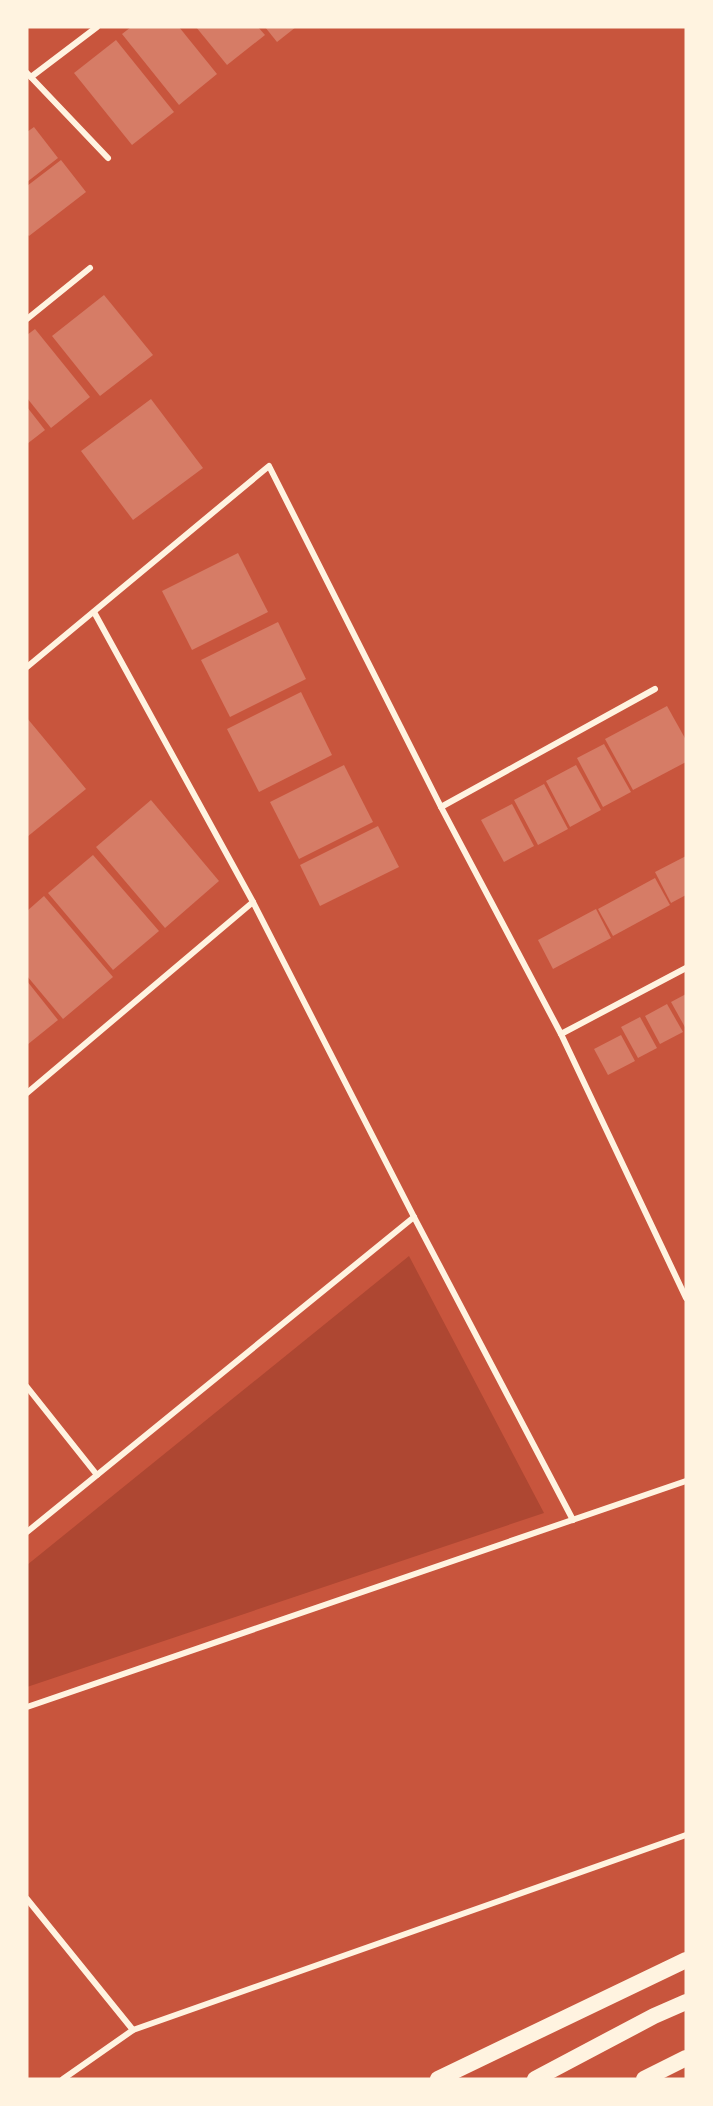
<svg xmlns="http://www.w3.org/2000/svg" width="713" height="2106" viewBox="0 0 713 2106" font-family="'Golos Text',sans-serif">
<rect width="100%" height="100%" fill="#c8553d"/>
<!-- green -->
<polygon fill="#ae4732" points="409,1256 544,1513 27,1687 27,1565"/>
<!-- building -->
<g fill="#d67c66">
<polygon points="131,27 179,27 217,74 179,105 122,34"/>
<polygon points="196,27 258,27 265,35 227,65"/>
<polygon points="265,27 296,27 277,42"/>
<polygon points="116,40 174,112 132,145 74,73"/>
<polygon points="34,127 58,158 27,182 27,132"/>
<polygon points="61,160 86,192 29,236 27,234 27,186"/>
<polygon points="104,295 153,355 100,396 52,336"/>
<polygon points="35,329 90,397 51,428 27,398 27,335"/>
<polygon points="151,399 203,468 133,520 81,451"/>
<polygon points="27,407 45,430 27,444"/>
<polygon points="238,553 268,612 192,650 162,591"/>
<polygon points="278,622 306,679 230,717 201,660"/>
<polygon points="301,692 332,755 259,792 227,729"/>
<polygon points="667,706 686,740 686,762 633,790 605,739"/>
<polygon points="27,718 86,789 27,837"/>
<polygon points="604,744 631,792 603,807 577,758"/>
<polygon points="344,765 373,822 299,859 270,802"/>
<polygon points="576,765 601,810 570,827 546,781"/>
<polygon points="544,784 568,829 538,845 514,800"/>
<polygon points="151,800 219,881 165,928 96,847"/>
<polygon points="512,804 534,846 504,862 481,820"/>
<polygon points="378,826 399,867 320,906 300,865"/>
<polygon points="93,855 159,931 113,970 48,893"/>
<polygon points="686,856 686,895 671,903 655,872"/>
<polygon points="655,878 670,905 613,936 598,909"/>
<polygon points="44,896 113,977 63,1019 27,976 27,911"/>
<polygon points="596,909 611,938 553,969 538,940"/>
<polygon points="27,981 58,1020 27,1045"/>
<polygon points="686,994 686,1029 671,1002"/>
<polygon points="667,1004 683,1032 660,1044 645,1016"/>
<polygon points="640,1017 657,1048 638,1058 621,1027"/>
<polygon points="621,1035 635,1061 608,1075 594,1049"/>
</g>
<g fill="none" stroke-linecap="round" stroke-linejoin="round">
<!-- minor -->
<g stroke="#fff3e0" stroke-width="6">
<polyline points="27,73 108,158"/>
<polyline points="31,77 97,27"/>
<polyline points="27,319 90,268"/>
<polyline points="94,612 253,902 414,1217 573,1520"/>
<polyline points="27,667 269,466 441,807 561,1034 686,1298"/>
<polyline points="441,807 655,689"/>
<polyline points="561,1034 686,968"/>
<polyline points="27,1093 253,902"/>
<polyline points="27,1387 97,1475"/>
<polyline points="27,1532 414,1217"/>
<polyline points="27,1707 686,1481"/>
<polyline points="27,1899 133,2030"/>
<polyline points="63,2079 133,2030 686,1835"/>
</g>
<!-- trunk -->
<g stroke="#fff3e0" stroke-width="16">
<polyline points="438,2079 686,1960"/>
<polyline points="535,2079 654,2016 686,2002"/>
<polyline points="644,2079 686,2058"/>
</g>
</g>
<!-- border -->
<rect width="713" height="2106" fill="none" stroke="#fff3e0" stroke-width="57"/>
</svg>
